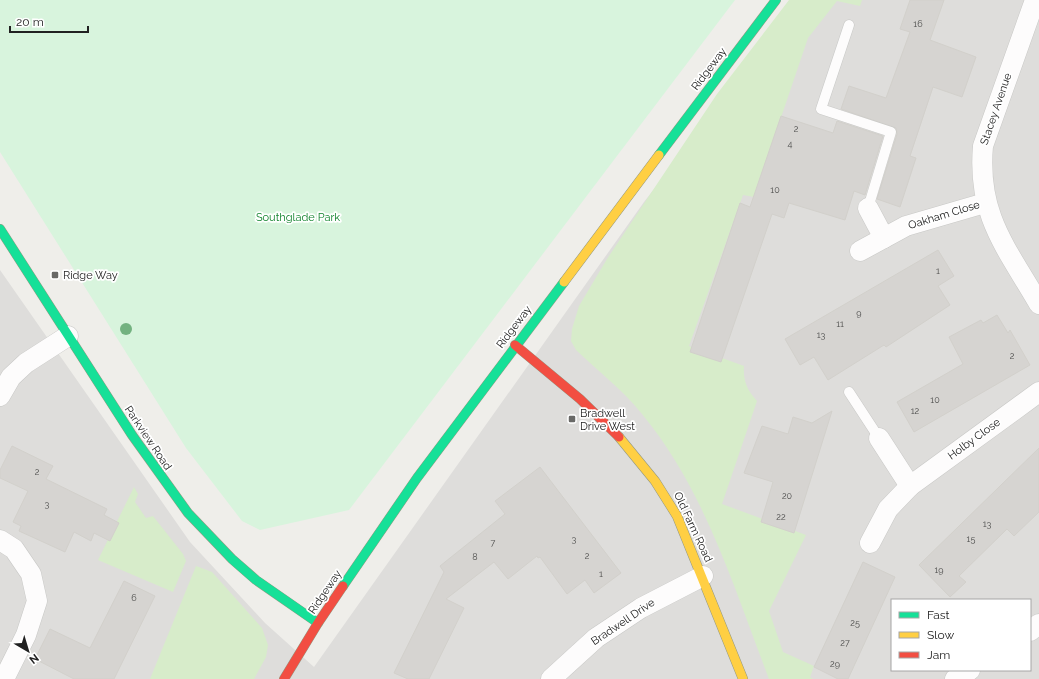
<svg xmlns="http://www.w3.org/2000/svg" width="1039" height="679" viewBox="0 0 1039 679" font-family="Raleway,sans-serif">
<rect width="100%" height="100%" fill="#efeeea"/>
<!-- residential -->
<path fill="#dedddb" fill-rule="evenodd" d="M801 0H1039V679H0V270L190 542 265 623 314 667 644 202ZM892 600H1030V670H892Z"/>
<!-- grass -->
<g fill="#d7ecca">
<path d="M789 0H862L860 6 837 1 808 38 754 197 743 195 689 346 744 366C743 381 747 390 757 401L722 504 806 535 769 611 783 652 814 666 810 677 813 679H769C734 588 705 490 642 414 623 390 598 371 576 350L571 341 572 329 579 306 607 259 717 94Z"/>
<polygon points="134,487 138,494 135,502 146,518 153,516 183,554 186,561 173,592 98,560"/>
<polygon points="196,566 212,572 262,628 268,645 266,657 254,679 150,679"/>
</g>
<!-- park -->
<polygon fill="#d8f4dd" points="0,0 735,0 349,510 260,530 242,521 186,448 0,152"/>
<!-- building -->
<g fill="#d6d4d1" stroke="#d2d0cb">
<polygon points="910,0 944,0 930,40 976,57 962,97 933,87 910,156 916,158 900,207 877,199 897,134 896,128 841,109 849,86 886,98 910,32 900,29"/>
<polygon points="781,116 833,133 837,121 883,136 865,195 854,191 845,220 789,203 784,218 772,214 721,362 690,352 740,203 750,207"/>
<polygon points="938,250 954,276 938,286 950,305 886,347 884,345 828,380 814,357 800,365 785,339"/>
<polygon points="997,315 1008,333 1010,330 1030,365 914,432 897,402 963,364 949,337 981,320 983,323"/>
<polygon points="832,411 794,533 761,522 773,482 744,473 762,426 788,434 793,417 812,423"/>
<polygon points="12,446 53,466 46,479 107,509 104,515 119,523 110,541 94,533 91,541 74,532 65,552 19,531 21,526 13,522 28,491 0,478 0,470"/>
<polygon points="1039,448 1039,512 1014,536 1007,529 959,576 966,582 950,597 919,565"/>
<polygon points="540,467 621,573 594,593 585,580 567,594 540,557 538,558 537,556 508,579 494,562 446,599 464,608 429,679 408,679 394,673 444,572 440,566 505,514 495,501"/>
<polygon points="863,562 895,577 848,679 838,679 814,667"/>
<polygon points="124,581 155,596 114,679 74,679 35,659 50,629 90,648"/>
</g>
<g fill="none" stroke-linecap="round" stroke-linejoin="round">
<defs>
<g id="lane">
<polyline points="849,25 821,109 891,132 868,208"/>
<polyline points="849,392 879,438"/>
</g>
<g id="street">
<path d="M1035 0 983 146C977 215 1006 247 1039 304"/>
<polyline points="868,208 884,238"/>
<polyline points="860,251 906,226 985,203"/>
<polyline points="0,396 11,377 26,363 68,336"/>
<polyline points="879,438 910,486"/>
<polyline points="0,540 14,549 31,574 37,601 26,635 4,679"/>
<polyline points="870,543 888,509 910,486 1039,392"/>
<polyline points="1030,631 1039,624"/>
<polyline points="551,679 596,638 641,608 703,576"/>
<polyline points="955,679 970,670"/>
</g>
<g id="fast">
<polyline points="659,155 776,0"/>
<polyline points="0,229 132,435 188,513 232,559 256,580 318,623"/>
<polyline points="343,586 417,478 564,282"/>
</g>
<g id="slow">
<polyline points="564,282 659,155"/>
<polyline points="619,437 655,481 677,516 743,679"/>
</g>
<g id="jam">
<polyline points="515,345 580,399 619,437"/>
<polyline points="284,679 318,623 343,586"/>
</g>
</defs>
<!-- lane casing -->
<use href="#lane" stroke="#c8c8c6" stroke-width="11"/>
<!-- street casing -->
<use href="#street" stroke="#c8c8c6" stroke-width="21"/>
<!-- fast casing -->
<use href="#fast" stroke="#949982" stroke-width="10"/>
<!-- slow casing -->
<use href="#slow" stroke="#949982" stroke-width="10"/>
<!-- jam casing -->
<use href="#jam" stroke="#949982" stroke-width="10"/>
<!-- lane -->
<use href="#lane" stroke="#fdfcfc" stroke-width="10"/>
<!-- street -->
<use href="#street" stroke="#fdfcfc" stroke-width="20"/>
<!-- fast -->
<use href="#fast" stroke="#16e098" stroke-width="9"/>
<!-- slow -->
<use href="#slow" stroke="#ffcf43" stroke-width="9"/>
<!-- jam -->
<use href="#jam" stroke="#f24e42" stroke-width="9"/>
</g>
<!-- trees -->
<circle fill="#73b280" cx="126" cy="329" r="6"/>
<!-- markers -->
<g fill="#696967" stroke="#fff" stroke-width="1.5">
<rect x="51" y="271" width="8" height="8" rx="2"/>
<rect x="568" y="415" width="8" height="8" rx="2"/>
</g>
<g text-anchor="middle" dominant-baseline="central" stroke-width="3.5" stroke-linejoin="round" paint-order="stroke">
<!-- number labels -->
<g font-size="9" fill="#4e4e4d">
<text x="918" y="24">16</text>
<text x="796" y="129">2</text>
<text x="790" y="144">4</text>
<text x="775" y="190">10</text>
<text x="938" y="271">1</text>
<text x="859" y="313">9</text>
<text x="840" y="324">11</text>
<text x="821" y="335">13</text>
<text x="1012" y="356">2</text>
<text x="935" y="400">10</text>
<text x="915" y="411">12</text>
<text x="37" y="472">2</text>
<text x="787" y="496">20</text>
<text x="47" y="504">3</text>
<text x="781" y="517">22</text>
<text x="987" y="524">13</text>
<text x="574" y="539">3</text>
<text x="971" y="539">15</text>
<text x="493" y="543">7</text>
<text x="587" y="556">2</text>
<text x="475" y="557">8</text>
<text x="939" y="570">19</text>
<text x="601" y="574">1</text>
<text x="134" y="598">6</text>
<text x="855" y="623">25</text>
<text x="845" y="643">27</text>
<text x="835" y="664">29</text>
</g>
<!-- street labels -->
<g font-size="11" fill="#212121" stroke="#fff">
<text transform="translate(709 69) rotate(-53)">Ridgeway</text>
<text transform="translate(996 109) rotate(-71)">Stacey Avenue</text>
<text transform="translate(944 215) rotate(-17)">Oakham Close</text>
<text transform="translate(514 327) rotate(-53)">Ridgeway</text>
<text transform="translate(148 438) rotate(56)">Parkview Road</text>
<text transform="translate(974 439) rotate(-36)">Holby Close</text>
<text transform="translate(693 527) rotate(65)">Old Farm Road</text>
<text transform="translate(325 592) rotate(-56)">Ridgeway</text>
<text transform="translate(623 622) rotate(-34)">Bradwell Drive</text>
</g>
<!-- park labels -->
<g font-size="11" fill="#0d8129" stroke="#fff">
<text x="298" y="217">Southglade Park</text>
</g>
<!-- poi labels -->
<g font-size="11" fill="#212121" stroke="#fff" text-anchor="start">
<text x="63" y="275">Ridge Way</text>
<text x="580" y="413">Bradwell<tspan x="580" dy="13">Drive West</tspan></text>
</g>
</g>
<!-- legend -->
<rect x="891" y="599" width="140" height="72" fill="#ffffff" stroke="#a6a6a6"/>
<rect x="899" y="612" width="20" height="6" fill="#16e098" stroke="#a6a6a6"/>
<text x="927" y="619" font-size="12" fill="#212121">Fast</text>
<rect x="899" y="632" width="20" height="6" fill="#ffcf43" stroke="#a6a6a6"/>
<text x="927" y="639" font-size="12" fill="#212121">Slow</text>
<rect x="899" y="652" width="20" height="6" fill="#f24e42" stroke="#a6a6a6"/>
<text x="927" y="659" font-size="12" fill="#212121">Jam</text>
<!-- north arrow -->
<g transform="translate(28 651) rotate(142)" stroke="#ffffff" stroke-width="3" paint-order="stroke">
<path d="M0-3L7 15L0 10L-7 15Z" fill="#212121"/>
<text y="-6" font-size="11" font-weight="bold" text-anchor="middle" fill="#212121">N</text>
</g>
<!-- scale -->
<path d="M10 26v6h78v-6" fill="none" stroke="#212121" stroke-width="2"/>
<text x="16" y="26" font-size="12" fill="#212121" stroke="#ffffff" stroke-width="3" paint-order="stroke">20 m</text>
</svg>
